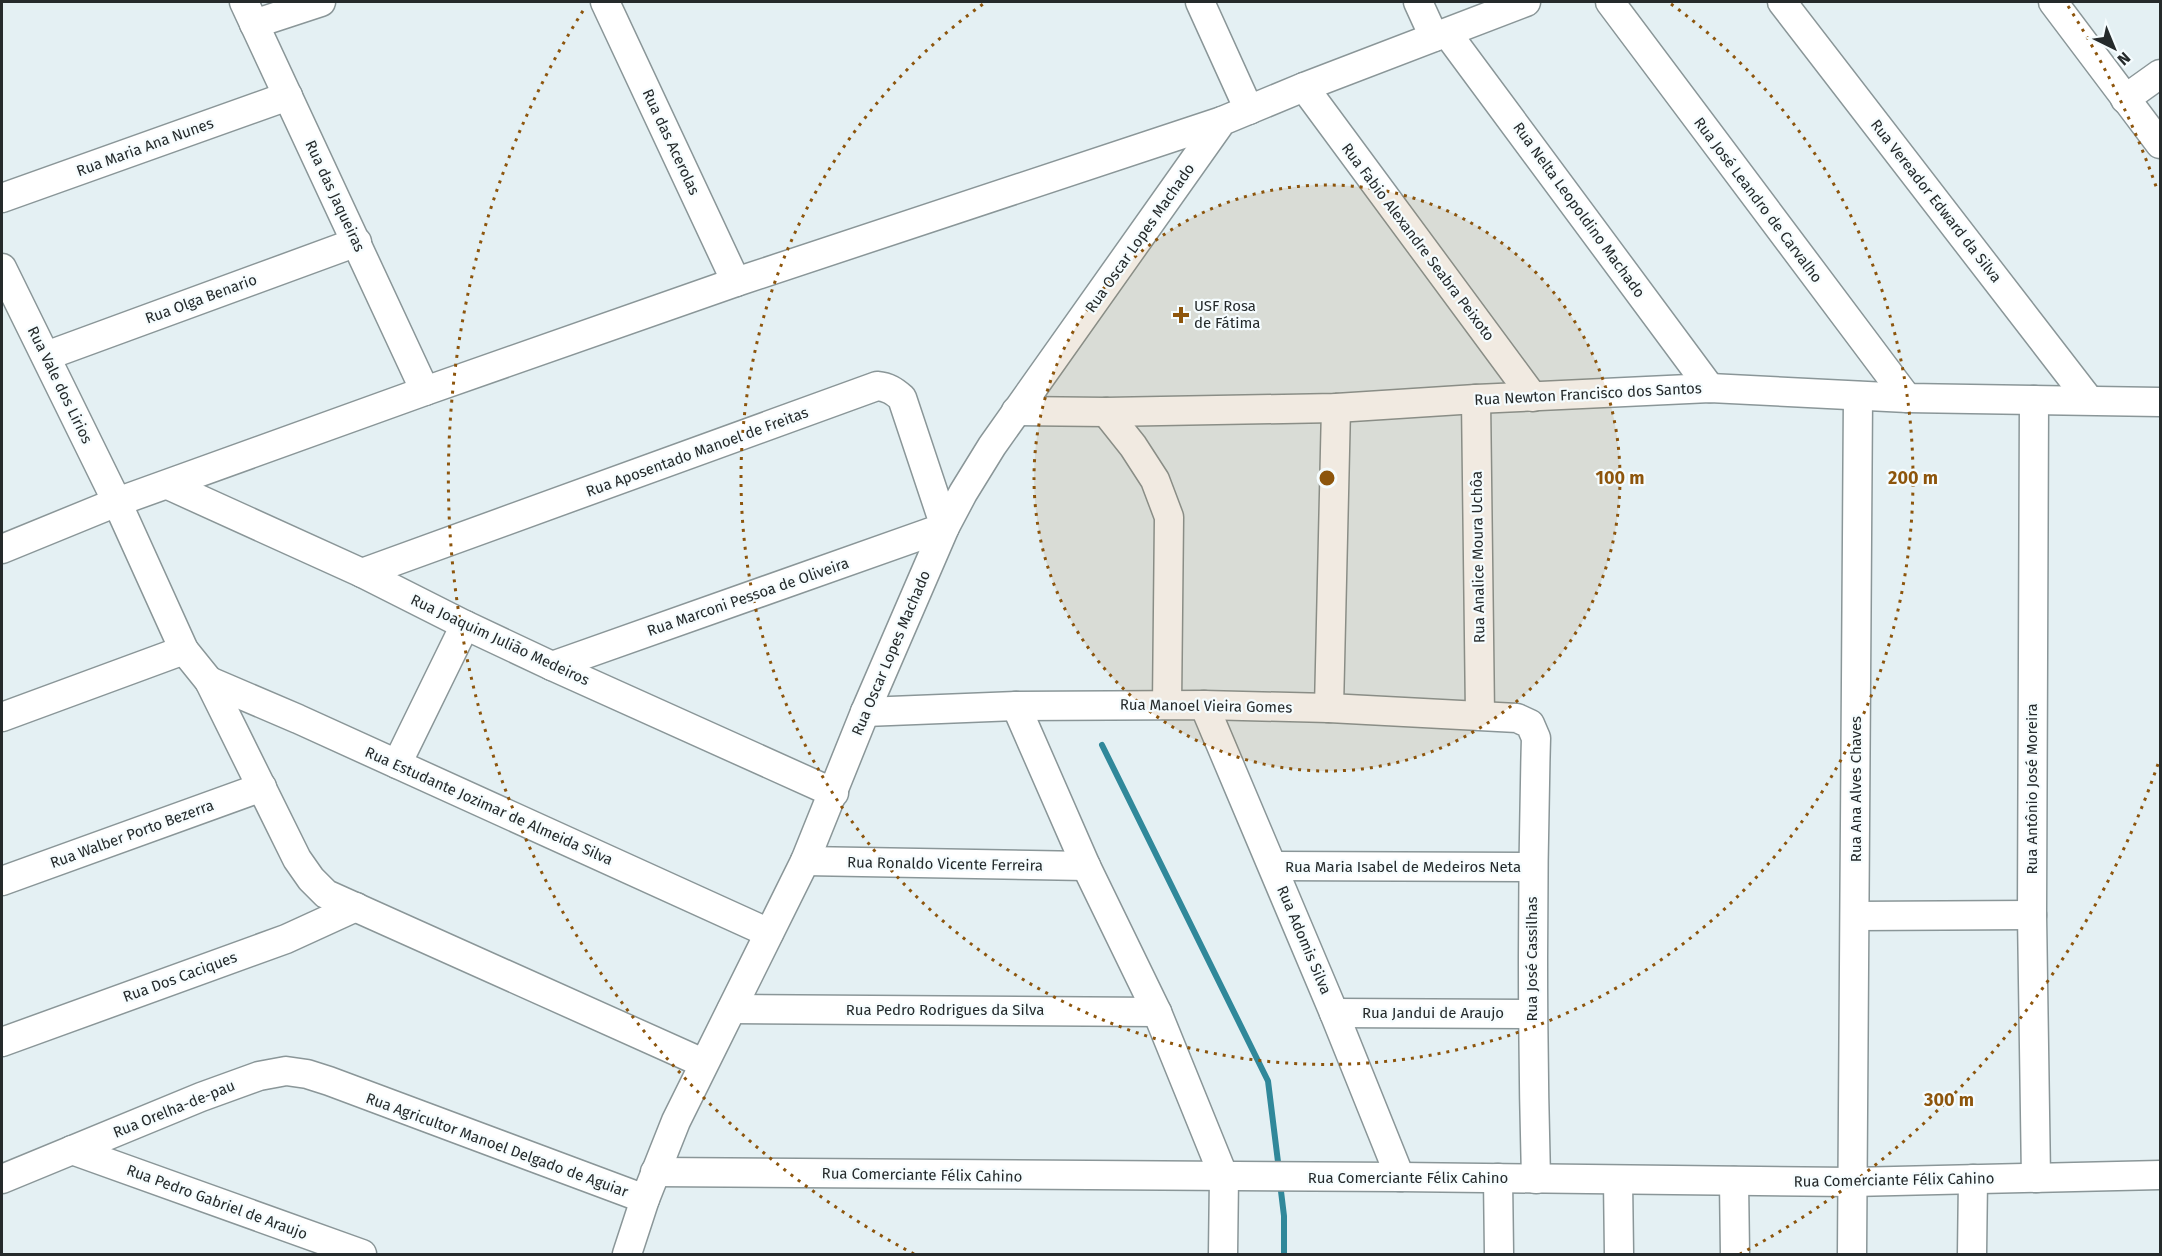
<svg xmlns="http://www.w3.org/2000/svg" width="2162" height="1256" viewBox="0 0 2162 1256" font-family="'Fira Sans',sans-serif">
<rect width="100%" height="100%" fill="#e4f0f3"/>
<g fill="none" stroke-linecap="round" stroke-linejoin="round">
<!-- stream -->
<g stroke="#30889a" stroke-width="6">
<polyline points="1102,745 1268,1081 1279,1170"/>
<polyline points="1280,1183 1284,1216 1284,1254"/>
</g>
<defs>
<g id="minor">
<polyline points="244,2 425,391"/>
<polyline points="605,2 736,282"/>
<polyline points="1200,2 1249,110"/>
<polyline points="1418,2 1434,37"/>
<polyline points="1610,2 1907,398"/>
<polyline points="1782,2 2089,400"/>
<polyline points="2053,2 2160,144"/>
<polyline points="254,24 321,2"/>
<polyline points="1447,33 1710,388"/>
<polyline points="1304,87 1533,397"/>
<polyline points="2125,99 2160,74"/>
<polyline points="2,198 288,96"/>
<polyline points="2,268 117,502 184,650 209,681 297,859 311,879 326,894 703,1063"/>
<polyline points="46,356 357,242"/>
<polyline points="1476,399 1480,715"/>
<polyline points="2034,400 2032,915 2036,1178"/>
<polyline points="1016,411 1106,412 1336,408 1476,399 1710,388 1907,398 2160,402"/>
<polyline points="1106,412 1133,446 1155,480 1169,517 1167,705"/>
<polyline points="168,485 362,573 465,625 552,666 834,793"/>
<polyline points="2,549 117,502 425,391 736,282 1222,121"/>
<path d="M362 573 877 386C888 387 894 391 902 398L945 527 552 666"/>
<polyline points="209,681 298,719 769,933"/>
<polyline points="1204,705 1334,1013 1400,1177"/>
<polyline points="1016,706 1086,866 1157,1012 1224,1177 1223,1254"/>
<polyline points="1329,708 1336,408"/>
<path d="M865 712 1016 706 1204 705 1329 708 1517 718 1530 724 1536 738C1532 885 1532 1032 1536 1179"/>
<polyline points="2,717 184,650"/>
<polyline points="397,764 465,625"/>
<polyline points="805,861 1086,866"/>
<polyline points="1273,866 1532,867"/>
<polyline points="2,881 262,787"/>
<polyline points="1855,916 2032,915"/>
<polyline points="732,1009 1157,1012"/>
<polyline points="1334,1013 1532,1014"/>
<polyline points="2,1042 286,939 356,907"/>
<polyline points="72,1150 362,1254"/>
<polyline points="655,1172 1400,1177 1852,1182 2160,1175"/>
<polyline points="1498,1178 1499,1254"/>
<polyline points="2,1179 201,1097 259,1076 286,1071 307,1074 329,1081 645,1199"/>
<polyline points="1618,1180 1619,1254"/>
<polyline points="1734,1181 1735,1254"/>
<polyline points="627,1254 645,1199 676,1121 805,861 865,712 945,527 963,493 992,446 1222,121 1304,87 1526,2"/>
<polyline points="1852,1254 1858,396"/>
<polyline points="1972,1254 1973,1179"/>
</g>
</defs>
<!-- minor casing -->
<use href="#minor" stroke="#8a9698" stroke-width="31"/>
<!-- minor -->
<use href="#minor" stroke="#fff" stroke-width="28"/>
</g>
<!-- distance rings -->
<circle cx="1327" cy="478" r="293" fill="#8d550c" fill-opacity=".12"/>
<g fill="none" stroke="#8d550c" stroke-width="3" stroke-dasharray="3 6">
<circle cx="1327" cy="478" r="293"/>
<path d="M1671 4A586 586 0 1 1 983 4"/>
<path d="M2158 764A879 879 0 0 1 1740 1254M914 1254A879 879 0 0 1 586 6M2068 6A879 879 0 0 1 2158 192"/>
</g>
<!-- markers -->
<path fill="#8d550c" stroke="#f5fcfe" stroke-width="2" d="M1178 306h6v6h6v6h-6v6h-6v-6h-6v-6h6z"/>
<g text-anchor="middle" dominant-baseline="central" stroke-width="4.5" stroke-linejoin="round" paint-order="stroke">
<!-- street labels -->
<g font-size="15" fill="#252a2b" stroke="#f5fcfe">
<text transform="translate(671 142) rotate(65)">Rua das Acerolas</text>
<text transform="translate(145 147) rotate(-20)">Rua Maria Ana Nunes</text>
<text transform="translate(335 196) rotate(65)">Rua das Jaqueiras</text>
<text transform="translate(1758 200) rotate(53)">Rua José Leandro de Carvalho</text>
<text transform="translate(1936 201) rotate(52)">Rua Vereador Edward da Silva</text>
<text transform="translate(1579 210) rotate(54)">Rua Nelta Leopoldino Machado</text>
<text transform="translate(1140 238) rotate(-55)">Rua Oscar Lopes Machado</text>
<text transform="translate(1418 242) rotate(53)">Rua Fabio Alexandre Seabra Peixoto</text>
<text transform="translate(201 299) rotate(-20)">Rua Olga Benario</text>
<text transform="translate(60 385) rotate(64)">Rua Vale dos Lirios</text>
<text transform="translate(1588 394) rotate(-3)">Rua Newton Francisco dos Santos</text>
<text transform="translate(697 452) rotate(-20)">Rua Aposentado Manoel de Freitas</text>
<text transform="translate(1478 557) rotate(-91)">Rua Analice Moura Uchôa</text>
<text transform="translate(748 597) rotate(-19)">Rua Marconi Pessoa de Oliveira</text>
<text transform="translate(500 640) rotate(25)">Rua Joaquim Julião Medeiros</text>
<text transform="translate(891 653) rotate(-67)">Rua Oscar Lopes Machado</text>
<text transform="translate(1206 706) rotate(1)">Rua Manoel Vieira Gomes</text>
<text transform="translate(1856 789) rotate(-90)">Rua Ana Alves Chaves</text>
<text transform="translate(2032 789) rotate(-90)">Rua Antônio José Moreira</text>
<text transform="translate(489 806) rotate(24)">Rua Estudante Jozimar de Almeida Silva</text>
<text transform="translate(132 834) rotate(-20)">Rua Walber Porto Bezerra</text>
<text transform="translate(945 864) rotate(1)">Rua Ronaldo Vicente Ferreira</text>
<text x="1403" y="867">Rua Maria Isabel de Medeiros Neta</text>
<text transform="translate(1304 940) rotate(67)">Rua Adomis Silva</text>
<text transform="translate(1532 959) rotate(-90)">Rua José Cassilhas</text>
<text transform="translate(180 977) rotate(-20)">Rua Dos Caciques</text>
<text x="945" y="1010">Rua Pedro Rodrigues da Silva</text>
<text x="1433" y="1013">Rua Jandui de Araujo</text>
<text transform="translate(174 1109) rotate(-22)">Rua Orelha-de-pau</text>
<text transform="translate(497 1145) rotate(20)">Rua Agricultor Manoel Delgado de Aguiar</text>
<text transform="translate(922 1175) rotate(1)">Rua Comerciante Félix Cahino</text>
<text x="1408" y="1178">Rua Comerciante Félix Cahino</text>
<text transform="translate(1894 1180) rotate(-1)">Rua Comerciante Félix Cahino</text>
<text transform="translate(217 1202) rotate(20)">Rua Pedro Gabriel de Araujo</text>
</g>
<!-- poi labels -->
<g font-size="15" fill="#252a2b" stroke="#f5fcfe" text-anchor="start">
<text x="1194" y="306">USF Rosa<tspan x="1194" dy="17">de Fátima</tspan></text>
</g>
</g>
<circle cx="1327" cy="478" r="9" fill="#8d550c" stroke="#f5fcfe" stroke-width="3"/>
<g font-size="18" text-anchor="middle" font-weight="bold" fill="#8d550c" stroke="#f5fcfe" stroke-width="4.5" stroke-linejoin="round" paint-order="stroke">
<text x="1620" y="484">100 m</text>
<text x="1913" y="484">200 m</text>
<text x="1949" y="1106">300 m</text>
</g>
<!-- border -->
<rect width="2162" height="1256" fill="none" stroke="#252a2b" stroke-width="6"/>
<!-- north arrow -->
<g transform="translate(2114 48) rotate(137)" stroke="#f5fcfe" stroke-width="4.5" paint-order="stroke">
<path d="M0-4.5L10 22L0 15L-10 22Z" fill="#252a2b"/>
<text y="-9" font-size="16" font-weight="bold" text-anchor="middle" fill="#252a2b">N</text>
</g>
</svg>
